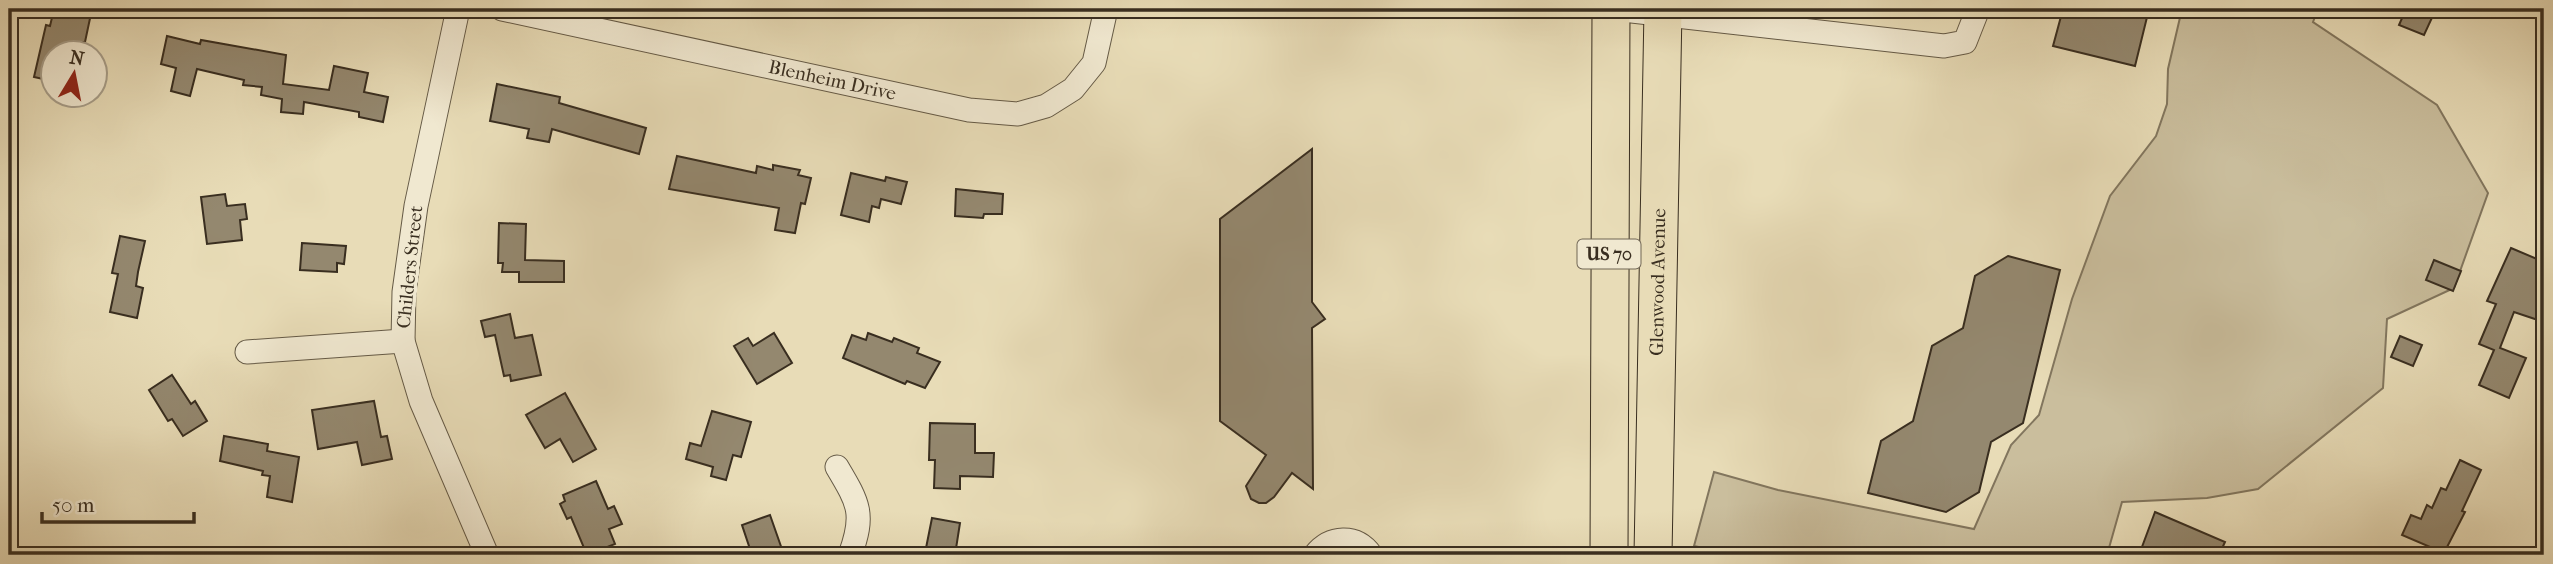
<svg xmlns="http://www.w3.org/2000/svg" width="2553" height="564" viewBox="0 0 2553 564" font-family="'IM FELL French Canon',serif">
<rect width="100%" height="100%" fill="#e8dcb7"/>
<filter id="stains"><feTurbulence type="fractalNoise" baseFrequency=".00286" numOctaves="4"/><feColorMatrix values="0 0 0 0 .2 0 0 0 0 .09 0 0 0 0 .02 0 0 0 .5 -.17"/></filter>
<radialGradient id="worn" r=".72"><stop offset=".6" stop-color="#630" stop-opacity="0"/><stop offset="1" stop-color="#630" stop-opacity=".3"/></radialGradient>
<!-- green -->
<polygon fill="#cabe9d" stroke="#82765e" stroke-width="2" points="2182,9 2318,9 2313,22 2437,105 2488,193 2454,288 2387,319 2383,388 2258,489 2207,498 2122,502 2107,555 1736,555 1694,546 1714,472 1778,490 1974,529 2011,445 2039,415 2072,299 2110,196 2156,136 2167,104 2168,69"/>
<!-- building -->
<g fill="#94886f" stroke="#392e20" stroke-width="2">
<polygon points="54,9 92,9 85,42 81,42 78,52 52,52 52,81 34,77 46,25 50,26"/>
<polygon points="2063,9 2149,9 2135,66 2053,46"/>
<polygon points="2406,9 2436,9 2424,35 2399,25"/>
<polygon points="167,36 200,44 201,40 286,55 283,84 329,90 334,66 368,73 364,92 388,97 383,122 359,117 359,112 304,102 303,114 281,112 282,99 261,95 262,87 243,85 244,80 197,69 190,96 171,91 176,68 161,64"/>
<polygon points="497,84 560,97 559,103 646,128 639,154 552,129 549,142 527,138 529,129 490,121"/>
<polygon points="1312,149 1312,302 1325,319 1312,328 1313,489 1292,473 1274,497 1266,503 1259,503 1251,499 1246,486 1266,455 1220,421 1220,219"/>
<polygon points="677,156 756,173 757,166 773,170 773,165 800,170 798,175 811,178 805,204 801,203 795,233 775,230 779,208 669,189"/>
<polygon points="851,173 885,181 886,177 907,182 901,204 881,199 879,208 872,206 869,222 841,215"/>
<polygon points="956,189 1003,194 1002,214 984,214 983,218 955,216"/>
<polygon points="225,194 227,206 245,204 247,219 240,220 242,240 207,244 201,197"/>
<polygon points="499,223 526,224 525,260 564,261 564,282 519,282 519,272 502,272 503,263 498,263"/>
<polygon points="120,236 145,241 138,272 136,286 143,288 137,318 110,312 118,274 112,273"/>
<polygon points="302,243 346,246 344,264 337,263 337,272 300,270"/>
<polygon points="2511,248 2544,262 2544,322 2514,312 2500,348 2526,358 2509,398 2479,385 2494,350 2479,344 2496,304 2487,301"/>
<polygon points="2008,256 2060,270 2023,423 1991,442 1979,492 1946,512 1868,493 1881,441 1913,421 1932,346 1963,328 1975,276"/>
<polygon points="2434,260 2461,271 2453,291 2426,280"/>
<polygon points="510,314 515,338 532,335 541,375 511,381 510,375 504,376 495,335 485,337 481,321"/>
<polygon points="774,333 792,363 757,384 734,346 748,338 753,346"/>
<polygon points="868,333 892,342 894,338 919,348 917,353 940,362 925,388 907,381 905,384 843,358 852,335 866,340"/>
<polygon points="2400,336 2422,345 2413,366 2391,357"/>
<polygon points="172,375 191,404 195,401 207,421 183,436 172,419 168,421 149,390"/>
<polygon points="565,393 596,449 573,462 560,439 545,448 526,415"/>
<polygon points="374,401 381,437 387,436 392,459 362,465 357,442 318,449 312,410"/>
<polygon points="712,411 751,422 741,457 733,455 726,480 711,476 713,467 686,459 690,443 701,446"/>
<polygon points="930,423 975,424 975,453 994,453 993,477 960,476 960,489 934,488 935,460 929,460"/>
<polygon points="224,436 268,444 267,451 299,457 292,502 267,497 270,476 262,475 263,471 220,461"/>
<polygon points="2460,460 2481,470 2462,511 2465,512 2444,553 2402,535 2411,515 2421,519 2427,505 2432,508 2441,488 2446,490"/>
<polygon points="596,481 608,509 614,506 622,524 609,529 615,544 587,555 571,517 567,519 560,504 565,501 563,495"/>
<polygon points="2155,512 2225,542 2219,555 2139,555"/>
<polygon points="770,515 784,555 752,555 742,525"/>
<polygon points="932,518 960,523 955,555 925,553"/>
</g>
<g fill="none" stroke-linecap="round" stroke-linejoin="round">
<defs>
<g id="street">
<polyline points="458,9 416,206 404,292 403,341 421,401 487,555"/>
<path id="s1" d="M502 9 969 110 1018 114 1046 106 1073 89 1094 63 1106 9"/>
<polyline points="1614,9 1944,46 1965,42 1978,9"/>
<polyline points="247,352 403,341"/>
<path d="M837 467C859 504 865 514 850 555"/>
<path d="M1315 555C1330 536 1356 534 1371 555"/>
</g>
<g id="primary">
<polyline points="1609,555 1611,9"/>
<path id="s2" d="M1653 555 1663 9"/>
</g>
</defs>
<!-- street casing -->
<use href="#street" stroke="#655a46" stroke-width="25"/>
<!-- primary casing -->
<use href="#primary" stroke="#392e20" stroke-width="39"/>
<!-- street -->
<use href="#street" stroke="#f0e8d0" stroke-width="23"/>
<!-- primary -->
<use href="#primary" stroke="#e8dcb7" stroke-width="37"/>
</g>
<g text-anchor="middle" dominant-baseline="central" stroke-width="7" stroke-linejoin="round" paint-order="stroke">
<!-- shield labels -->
<rect fill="#f0e8d0" stroke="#706655" stroke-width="2" x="1577.5" y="239.5" width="63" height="29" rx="5"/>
<g font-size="18" font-weight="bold" fill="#392e20">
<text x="1609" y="254">US 70</text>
</g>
<!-- street labels -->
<g font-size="19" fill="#392e20" stroke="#f0e8d0">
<text stroke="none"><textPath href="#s1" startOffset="338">Blenheim Drive</textPath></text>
<text transform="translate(410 267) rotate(-84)">Childers Street</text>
<text stroke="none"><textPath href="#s2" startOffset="273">Glenwood Avenue</textPath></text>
</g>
</g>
<!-- margin -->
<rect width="2553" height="564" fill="none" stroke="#e8dcb7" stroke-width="35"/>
<rect x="10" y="10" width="2532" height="543" fill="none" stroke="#392e20" stroke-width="3.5"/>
<rect x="18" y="18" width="2518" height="529" fill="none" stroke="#392e20" stroke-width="2"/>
<!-- north arrow -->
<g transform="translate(74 74) rotate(10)"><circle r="33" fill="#f0e8d0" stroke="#a79e8a" stroke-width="2"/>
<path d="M0-5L12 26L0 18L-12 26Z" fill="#8f2418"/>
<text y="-10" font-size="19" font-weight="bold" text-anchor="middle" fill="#392e20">N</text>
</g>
<!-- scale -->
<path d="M42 512v10h152v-10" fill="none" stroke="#392e20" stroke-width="3.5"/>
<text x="52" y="512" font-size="21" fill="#392e20" stroke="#f0e8d0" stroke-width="5" paint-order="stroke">50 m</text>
<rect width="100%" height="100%" filter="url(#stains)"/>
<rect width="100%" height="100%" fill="url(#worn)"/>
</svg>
